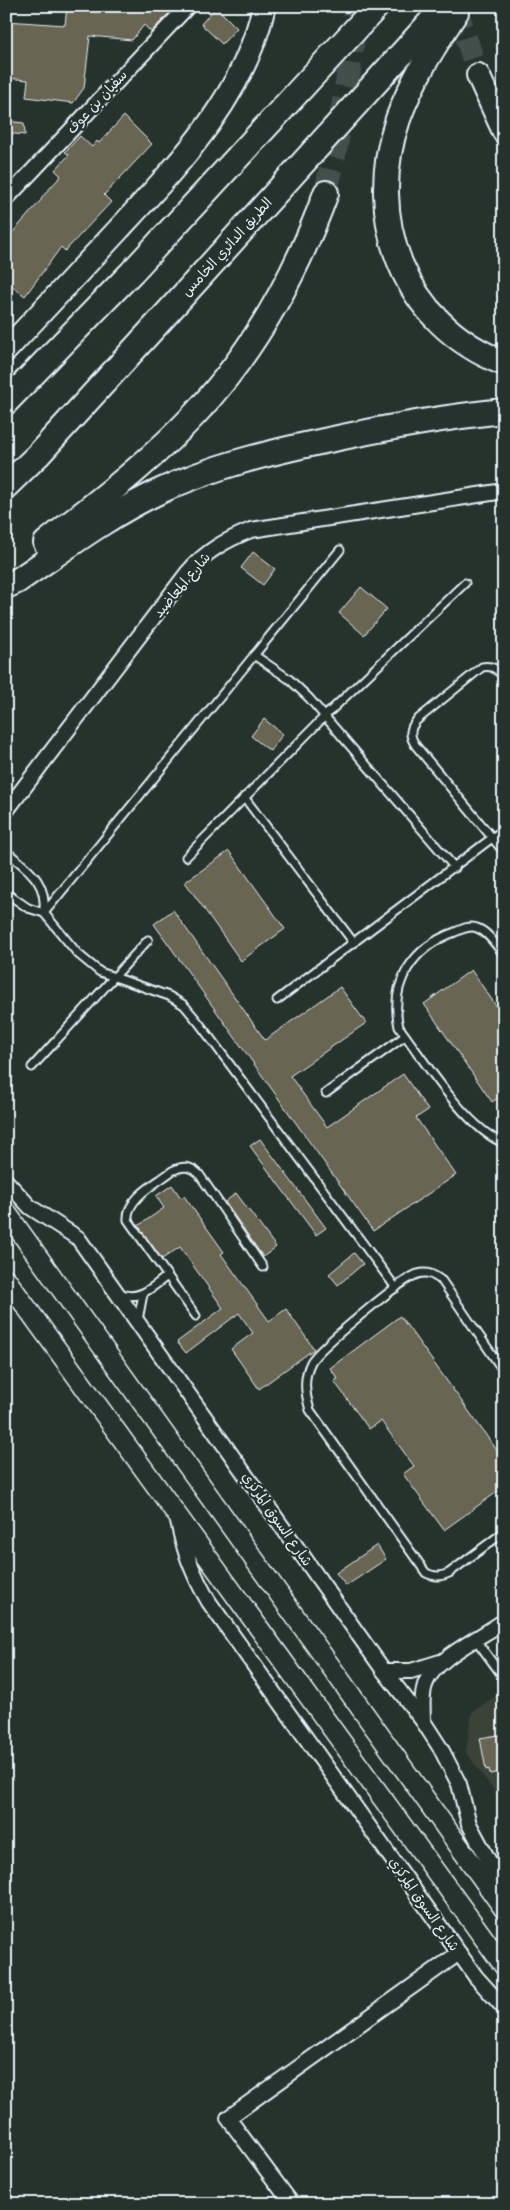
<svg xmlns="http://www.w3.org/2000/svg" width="510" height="2210" viewBox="0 0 510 2210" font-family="'Balsamiq Sans','Playpen Sans Arabic',sans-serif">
<rect width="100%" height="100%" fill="#26332d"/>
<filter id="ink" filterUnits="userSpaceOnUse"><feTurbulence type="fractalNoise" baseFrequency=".02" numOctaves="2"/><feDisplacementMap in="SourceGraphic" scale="10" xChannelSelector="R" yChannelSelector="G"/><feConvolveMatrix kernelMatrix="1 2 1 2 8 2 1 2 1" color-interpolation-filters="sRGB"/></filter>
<g filter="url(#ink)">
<!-- built -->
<polygon fill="#3a4238" points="504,1690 504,1805 466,1752 472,1712"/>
<!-- building -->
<g fill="#696552" stroke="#e8f1f8">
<polygon points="67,6 176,6 151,32 144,25 132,40 90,36 84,88 73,103 26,97 28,80 6,78 6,21 65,25"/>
<polygon points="216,7 237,28 222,44 201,24"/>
<polygon points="124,116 152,144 104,195 111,202 65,251 61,247 25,296 6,282 6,227 13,232 42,199 41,198 61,176 55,170 69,155 65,152 80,136 92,147 97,141 99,143"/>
<polygon points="6,121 24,123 25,135 6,133"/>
<polygon points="253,552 275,569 263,585 241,568"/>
<polygon points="361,587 387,609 364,635 339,613"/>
<polygon points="264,719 283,734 270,751 251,736"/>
<polygon points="229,851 285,929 241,961 185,882"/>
<polygon points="173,910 265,1040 340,987 366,1023 290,1076 327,1127 403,1074 428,1110 416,1118 456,1175 373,1231 154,924"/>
<polygon points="471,970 504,1017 504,1094 492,1102 424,1004"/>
<polygon points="260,1139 326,1228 316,1235 250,1146"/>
<polygon points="172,1185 181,1198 184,1196 224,1252 221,1254 269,1321 286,1309 314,1349 259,1389 231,1349 253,1333 239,1313 186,1353 177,1342 223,1308 180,1247 162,1259 138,1226 164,1208 156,1196"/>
<polygon points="236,1193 276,1247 263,1257 225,1202"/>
<polygon points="354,1253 363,1264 338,1285 329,1274"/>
<polygon points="400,1316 504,1460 504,1487 444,1530 403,1474 414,1466 381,1421 369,1429 334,1381 338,1379 330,1368"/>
<polygon points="377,1545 386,1559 346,1586 336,1573"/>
<polygon points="504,1734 504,1771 490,1774 489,1769 486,1770 480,1738"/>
</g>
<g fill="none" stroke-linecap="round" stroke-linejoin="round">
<!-- trunk-tunnel -->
<polyline stroke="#43504b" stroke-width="22" stroke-dasharray="22 11" stroke-linecap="butt" points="456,6 478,75"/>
<!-- motorway-tunnel -->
<path stroke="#43504b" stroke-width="24" stroke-dasharray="24 12" stroke-linecap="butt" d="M326 193C339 131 352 69 355 6"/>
<defs>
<g id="service">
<polyline points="254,655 289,679 309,698 455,868"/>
<path d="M504 677C497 669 492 665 482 667L417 720C409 729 409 736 416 746L504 852"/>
<polyline points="244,797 354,943"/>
<path d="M6 851C28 870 47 880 44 912"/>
<polyline points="186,857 325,716 465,583"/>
<polyline points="6,893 28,908 44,913 78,954 100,972 169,996 184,1005 199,1023 396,1288"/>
<polyline points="44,913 340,550"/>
<path d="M504 955C497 946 488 932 477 928 470 925 462 929 455 932 413 947 389 983 399 1027 423 1059 467 1130 504 1143"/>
<polyline points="277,1000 504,829"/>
<polyline points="32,1067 148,940"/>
<polyline points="326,1093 405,1036"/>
<path d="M119 1293C138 1302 153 1287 167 1276"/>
<path d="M196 1316 128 1220C126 1198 157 1183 172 1171 183 1165 190 1166 199 1174L263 1267"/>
<polyline points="138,1320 143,1294"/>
<path d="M504 1372 442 1281C434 1275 428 1271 418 1274 404 1277 319 1348 311 1362 303 1378 305 1393 310 1410L426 1573C435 1577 440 1577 449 1573L504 1532"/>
<polyline points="476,1640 504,1678"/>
</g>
<g id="minor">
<polyline points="6,199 188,6"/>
<path d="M6 811 188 572C206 551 226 540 251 530L504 491"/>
<polyline points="6,1181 30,1207 78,1238 384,1671 423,1721 441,1749 459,1784 469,1824 504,1889"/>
<path d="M178 1520C183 1550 193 1575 209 1602L476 1977 504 2008"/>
<polyline points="384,1671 411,1671 440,1662"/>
<path d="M423 1721C423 1709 421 1696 425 1685 433 1659 482 1637 504 1621"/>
<polyline points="292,2204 228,2118 459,1953"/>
</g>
<g id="secondary">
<polyline points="6,1212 504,1909"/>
<polyline points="6,1279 504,1966"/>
</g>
<g id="trunk">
<polyline points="478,75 504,132"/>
<path d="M6 350C43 310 81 270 118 230 178 165 245 96 264 6"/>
</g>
<g id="motorway">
<path d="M456 12C434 46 412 80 398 119 364 218 403 324 504 363"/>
<polyline points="6,402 132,272 377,6"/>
<polyline points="6,486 38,455 169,311 445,6"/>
<path d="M46 543C97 502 150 462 195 414 255 350 296 275 326 193"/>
<path d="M6 586 17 581C63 550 107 516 158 492 211 467 267 453 324 441 384 428 443 417 504 411"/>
</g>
</defs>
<!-- service casing -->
<use href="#service" stroke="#e8f1f8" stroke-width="11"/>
<!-- minor casing -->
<use href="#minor" stroke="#e8f1f8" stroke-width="18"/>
<!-- secondary casing -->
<use href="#secondary" stroke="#e8f1f8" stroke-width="22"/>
<!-- trunk casing -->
<use href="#trunk" stroke="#e8f1f8" stroke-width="26"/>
<!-- motorway casing -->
<use href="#motorway" stroke="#e8f1f8" stroke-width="28"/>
<!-- service -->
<use href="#service" stroke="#26332d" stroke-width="7"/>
<!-- minor -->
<use href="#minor" stroke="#26332d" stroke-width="14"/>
<!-- secondary -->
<use href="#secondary" stroke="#26332d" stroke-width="19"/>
<!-- trunk -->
<use href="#trunk" stroke="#26332d" stroke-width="22"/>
<!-- motorway -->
<use href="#motorway" stroke="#26332d" stroke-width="24"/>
</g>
</g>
<g text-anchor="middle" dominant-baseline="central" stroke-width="4.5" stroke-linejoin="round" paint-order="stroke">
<!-- street labels -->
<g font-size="14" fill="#e8f1f8" stroke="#26332d">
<text transform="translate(97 102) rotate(-47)">سفيان بن عوف</text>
<text transform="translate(227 247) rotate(-48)">الطريق الدائري الخامس</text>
<text transform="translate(182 585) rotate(-50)">شارع المعاضيد</text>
<text transform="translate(277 1519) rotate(55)">شارع السوق المركزي</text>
<text transform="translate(424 1904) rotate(55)">شارع السوق المركزي</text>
</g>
</g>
<!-- margin -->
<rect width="510" height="2210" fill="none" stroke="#26332d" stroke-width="25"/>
<rect x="12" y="12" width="485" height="2185" fill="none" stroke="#e8f1f8" stroke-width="2" filter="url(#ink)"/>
</svg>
